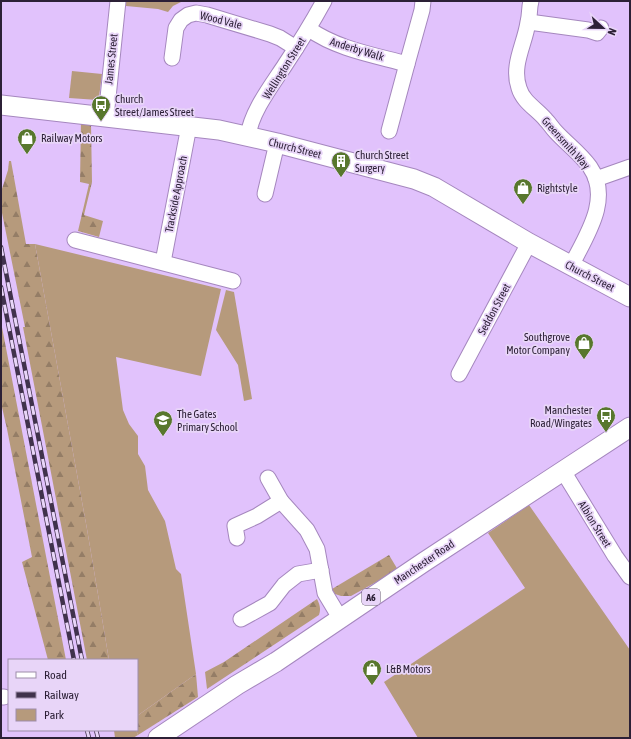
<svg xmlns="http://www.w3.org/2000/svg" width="631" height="739" viewBox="0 0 631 739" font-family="'Asap Condensed',sans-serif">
<defs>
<pattern id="forest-firs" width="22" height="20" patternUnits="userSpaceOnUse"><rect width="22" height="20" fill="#b69a7c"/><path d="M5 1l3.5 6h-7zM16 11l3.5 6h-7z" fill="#947d66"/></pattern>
</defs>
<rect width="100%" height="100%" fill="#e1c2fc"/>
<!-- green -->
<g fill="#b69a7c">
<polygon points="126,1 183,1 173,6 168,12 158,9 126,6"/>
<polygon points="72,71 102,74 99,97 98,100 69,98"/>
<polygon points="35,244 221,289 201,376 116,357 123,410 129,424 138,436 138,454 145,466 148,490 165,521 176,569 181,574 196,674 137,716 137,660 109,660 87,529"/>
<polygon points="226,290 234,292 252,399 244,401 238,365 216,330"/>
<polygon points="529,505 630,650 630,738 418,738 384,682 525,588 488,533"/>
<polygon points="114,730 136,730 138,735 133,738 115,738"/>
</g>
<!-- forest -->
<g fill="url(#forest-firs)">
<polygon points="81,119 91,124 92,182 84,215 103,221 99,237 78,231 89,184 80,182"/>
<polygon points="9,161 11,161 26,244 35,244 87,529 109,660 87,660 23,327 25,327 1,208 1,192 8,170"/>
<polygon points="1,322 66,660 48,660 22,562 32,557 7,429 1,403"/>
<polygon points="389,555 398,570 351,596 341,596 335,594 332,589"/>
<path d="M317 599C320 605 321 609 319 615L207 689 205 672 224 662Z"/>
<polygon points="196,674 198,697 138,735 136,730 137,716"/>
</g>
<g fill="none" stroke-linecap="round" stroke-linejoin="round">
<defs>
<g id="minor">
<path d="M531 1C529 8 530 15 528 22 525 44 511 65 519 88 523 102 537 109 546 120 550 124 552 128 556 132 567 144 580 153 590 167 612 199 586 236 571 266"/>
<polyline points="529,22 588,30 597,33 601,28"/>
<path d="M309 29C337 49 374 55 407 64L422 10 423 1"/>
<polyline points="172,58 176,28 181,20 188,15 196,13 207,15 270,34 280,38 296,48"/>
<polyline points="106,117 118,1"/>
<polyline points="389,131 407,64"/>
<path d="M248 136C251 112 272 85 285 65 299 44 312 23 324 1"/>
<polyline points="596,179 630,167"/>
<polyline points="265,194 277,143"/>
<polyline points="75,240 233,281"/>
<polyline points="163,262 189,126"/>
<polyline points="459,374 529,243"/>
<polyline points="563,471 615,556 630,577"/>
<polyline points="268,478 281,501 307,530 317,549 325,593 340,618"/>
<polyline points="237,538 235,526 257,516 281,501"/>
<polyline points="241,619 270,603 284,585 298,574 321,570"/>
<polyline points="1,697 4,697"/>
</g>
<g id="major">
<polyline points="1,105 219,130 277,143 414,179 434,187 529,243 630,297"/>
<polyline points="158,738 237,685 276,662 424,562 630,427"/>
</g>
</defs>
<!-- minor casing -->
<use href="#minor" stroke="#a587be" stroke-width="17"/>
<!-- major casing -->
<use href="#major" stroke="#a587be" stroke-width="21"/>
<!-- minor -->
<use href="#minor" stroke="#fff" stroke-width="15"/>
<!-- major -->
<use href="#major" stroke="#fff" stroke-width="19"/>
<defs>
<g id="rail">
<polyline points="1,247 82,660"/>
<polyline points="1,287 74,660"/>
<polyline points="87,730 89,738"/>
<polyline points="96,730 98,738"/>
</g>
</defs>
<!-- rail casing -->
<use href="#rail" stroke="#40324c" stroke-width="4.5"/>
<!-- rail -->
<use href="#rail" stroke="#e8d5f8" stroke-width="3" stroke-dasharray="9" stroke-linecap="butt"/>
</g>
<!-- icons -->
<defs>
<symbol id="bus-pin" viewBox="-11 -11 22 30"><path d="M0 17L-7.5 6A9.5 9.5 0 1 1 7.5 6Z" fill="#58772d" stroke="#e8d5f8"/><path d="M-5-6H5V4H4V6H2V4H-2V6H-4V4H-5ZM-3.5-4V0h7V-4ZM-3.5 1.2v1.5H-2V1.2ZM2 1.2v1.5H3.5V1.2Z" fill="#fff"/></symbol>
<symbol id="shop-pin" viewBox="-11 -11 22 30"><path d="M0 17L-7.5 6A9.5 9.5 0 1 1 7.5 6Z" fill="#58772d" stroke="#e8d5f8"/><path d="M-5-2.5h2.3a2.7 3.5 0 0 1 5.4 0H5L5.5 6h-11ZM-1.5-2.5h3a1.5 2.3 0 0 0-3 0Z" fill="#fff"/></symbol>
<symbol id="building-pin" viewBox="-11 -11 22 30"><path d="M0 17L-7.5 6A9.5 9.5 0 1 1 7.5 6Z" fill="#58772d" stroke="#e8d5f8"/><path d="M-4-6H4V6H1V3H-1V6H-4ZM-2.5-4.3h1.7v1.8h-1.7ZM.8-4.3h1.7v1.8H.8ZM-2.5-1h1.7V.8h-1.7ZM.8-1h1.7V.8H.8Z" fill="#fff"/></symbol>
<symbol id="school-pin" viewBox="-11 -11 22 30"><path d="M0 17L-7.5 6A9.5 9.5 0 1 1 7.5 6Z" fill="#58772d" stroke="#e8d5f8"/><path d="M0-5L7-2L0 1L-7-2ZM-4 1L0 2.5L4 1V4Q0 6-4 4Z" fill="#fff"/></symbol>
</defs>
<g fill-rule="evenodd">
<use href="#bus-pin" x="90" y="94" width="22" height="30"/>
<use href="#shop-pin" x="16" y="127" width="22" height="30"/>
<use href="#building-pin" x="330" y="150" width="22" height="30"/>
<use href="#shop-pin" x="512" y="177" width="22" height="30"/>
<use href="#shop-pin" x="573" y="332" width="22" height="30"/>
<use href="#bus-pin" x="595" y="405" width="22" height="30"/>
<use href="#school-pin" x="152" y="409" width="22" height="30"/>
<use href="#shop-pin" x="361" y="658" width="22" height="30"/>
</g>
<g text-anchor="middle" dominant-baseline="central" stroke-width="3.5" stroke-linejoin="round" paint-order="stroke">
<!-- shield labels -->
<rect fill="#e8d5f8" stroke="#645670" stroke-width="1" x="362" y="589" width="18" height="16" rx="3"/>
<g font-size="10" font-weight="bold" fill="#2c2036">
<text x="371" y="597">A6</text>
</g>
<!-- street labels -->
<g font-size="11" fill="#2c2036" stroke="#e8d5f8">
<text transform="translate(221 20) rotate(14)">Wood Vale</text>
<text transform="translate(357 49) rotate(17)">Anderby Walk</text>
<text transform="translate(111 59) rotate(-84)">James Street</text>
<text transform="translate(284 68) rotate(-58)">Wellington Street</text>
<text transform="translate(566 143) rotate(48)">Greensmith Way</text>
<text transform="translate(295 148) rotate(14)">Church Street</text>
<text transform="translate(176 194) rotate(-79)">Trackside Approach</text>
<text transform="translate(590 276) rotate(27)">Church Street</text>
<text transform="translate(494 309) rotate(-62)">Seddon Street</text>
<text transform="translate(595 524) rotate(58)">Albion Street</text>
<text transform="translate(424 562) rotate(-34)">Manchester Road</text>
</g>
<!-- poi labels -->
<g font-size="11" fill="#2c2036" stroke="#e8d5f8" text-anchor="start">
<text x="115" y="99">Church<tspan x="115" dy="13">Street/James Street</tspan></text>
<text x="41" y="138">Railway Motors</text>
<text x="355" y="155">Church Street<tspan x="355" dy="13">Surgery</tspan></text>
<text x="537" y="188">Rightstyle</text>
<text x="570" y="337" text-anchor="end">Southgrove<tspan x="570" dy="13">Motor Company</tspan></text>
<text x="592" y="410" text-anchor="end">Manchester<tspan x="592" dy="13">Road/Wingates</tspan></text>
<text x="177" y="414">The Gates<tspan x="177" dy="13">Primary School</tspan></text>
<text x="386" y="669">L&amp;B Motors</text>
</g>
</g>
<!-- border -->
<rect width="631" height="739" fill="none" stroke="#2c2036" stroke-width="4"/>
<!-- legend -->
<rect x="8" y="659" width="130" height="72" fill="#e8d5f8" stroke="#9d8daa"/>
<rect x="16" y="672" width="20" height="6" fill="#ffffff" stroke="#9d8daa"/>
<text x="44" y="679" font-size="12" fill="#2c2036">Road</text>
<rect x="16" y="692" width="20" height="6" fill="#40324c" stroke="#9d8daa"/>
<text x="44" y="699" font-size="12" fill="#2c2036">Railway</text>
<rect x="16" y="709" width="20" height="12" fill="#b69a7c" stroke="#9d8daa"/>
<text x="44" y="719" font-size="12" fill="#2c2036">Park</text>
<!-- north arrow -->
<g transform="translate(603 28) rotate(112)" stroke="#e8d5f8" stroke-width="3" paint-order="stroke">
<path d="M0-3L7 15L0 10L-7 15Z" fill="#2c2036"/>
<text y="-6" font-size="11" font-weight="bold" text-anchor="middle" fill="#2c2036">N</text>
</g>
</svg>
